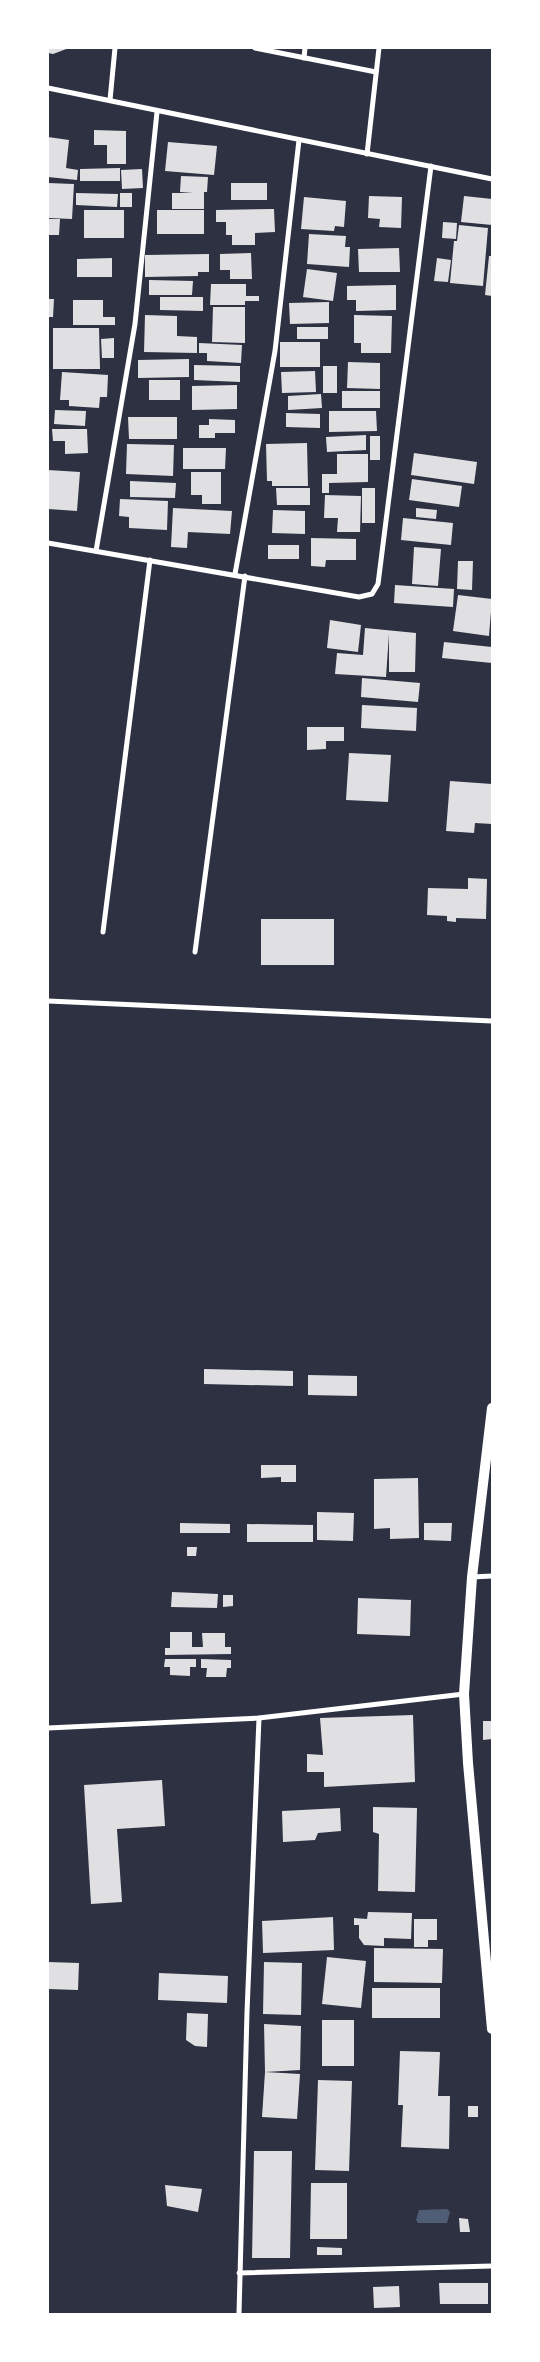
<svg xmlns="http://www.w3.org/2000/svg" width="540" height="2362" viewBox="0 0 540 2362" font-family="'PT Sans Narrow',sans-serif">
<rect width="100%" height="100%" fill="#2d3142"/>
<!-- water -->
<polygon fill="#4f5d75" points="447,2209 450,2212 447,2223 418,2223 416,2220 419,2210"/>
<!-- building -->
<g fill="#e0e0e3">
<polygon points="48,48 69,48 53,54 48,53"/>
<polygon points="94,130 126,131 126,164 107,164 107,145 94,145"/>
<polygon points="48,137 69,140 66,168 78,170 77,180 48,177"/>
<polygon points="168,142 217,146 214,175 165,171"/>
<polygon points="120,168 120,181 80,181 80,169"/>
<polygon points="142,169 143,188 122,189 121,170"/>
<polygon points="181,176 208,177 207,192 204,192 204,209 172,209 172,193 193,193 180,192"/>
<polygon points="48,183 74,184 72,219 48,218"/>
<rect x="231" y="183" width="36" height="17"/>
<polygon points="76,193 118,194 117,207 76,205"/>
<rect x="120" y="193" width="12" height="14"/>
<polygon points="369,196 402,197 401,228 379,227 380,219 368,218"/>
<polygon points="464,196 492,199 492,225 461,222"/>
<polygon points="304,197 346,201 344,227 335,226 334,231 301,229"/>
<polygon points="274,209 275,232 255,233 255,245 232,245 232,235 226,235 226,222 216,222 216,210"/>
<rect x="84" y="210" width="40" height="28"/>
<rect x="157" y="210" width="47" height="24"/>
<polygon points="48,219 60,219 59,235 48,235"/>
<polygon points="443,222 457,223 456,239 442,238"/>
<polygon points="459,225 488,228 483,286 450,283 454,241 457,241"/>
<polygon points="309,234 346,236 345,247 350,247 349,267 307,264"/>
<polygon points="399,248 400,272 359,272 358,249"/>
<polygon points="251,253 252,279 230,279 230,270 220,270 220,254"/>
<polygon points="209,254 209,272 198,272 198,276 145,277 145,255"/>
<polygon points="489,256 492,256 492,296 485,295"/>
<polygon points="112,258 112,277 77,277 77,259"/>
<polygon points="437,258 451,260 448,282 434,281"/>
<polygon points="307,269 337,273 333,301 303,297"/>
<polygon points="149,280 193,281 192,295 149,295"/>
<polygon points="211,284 246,284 246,296 259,296 259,301 245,301 245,305 210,305"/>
<polygon points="396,285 396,310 356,311 356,300 347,300 347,286"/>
<polygon points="160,297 203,297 203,311 160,310"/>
<polygon points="48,299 54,299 53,317 48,317"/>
<polygon points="73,300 103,300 103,317 115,317 115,325 73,325"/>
<polygon points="329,302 329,323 290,324 289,303"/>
<polygon points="213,307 245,307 245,343 212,342"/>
<polygon points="145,315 177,316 177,336 197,337 197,353 144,352"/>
<polygon points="354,315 392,316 391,353 361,353 361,343 354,343"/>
<rect x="297" y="327" width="31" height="12"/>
<polygon points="53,328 99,328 100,369 53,369"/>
<polygon points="114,338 114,358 102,358 101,339"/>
<rect x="280" y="342" width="40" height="25"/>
<polygon points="199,343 242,345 241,363 207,361 207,353 199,353"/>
<polygon points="189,359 189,377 138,378 138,360"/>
<polygon points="348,362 380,363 380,389 347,388"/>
<polygon points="194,365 240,366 240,382 194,380"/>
<rect x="323" y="366" width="14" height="27"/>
<polygon points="315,371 316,392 282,393 281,372"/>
<polygon points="62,372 108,375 107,397 100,397 99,408 69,406 69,400 60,400"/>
<rect x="149" y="380" width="31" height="20"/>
<polygon points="237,385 237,409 192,410 192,386"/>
<rect x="342" y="391" width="38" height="17"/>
<polygon points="321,394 322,408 288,410 288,396"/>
<polygon points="55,410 86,411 85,426 54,424"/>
<polygon points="329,411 376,411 377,431 329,432"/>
<polygon points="286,413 320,414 320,428 286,427"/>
<polygon points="128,417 177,417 177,439 129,439"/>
<polygon points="209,419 235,420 235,433 215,433 215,438 199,438 199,425 209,425"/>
<polygon points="52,429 87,429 88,453 65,454 65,441 53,441"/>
<polygon points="366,435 366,450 327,452 326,437"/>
<rect x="370" y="436" width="10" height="24"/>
<polygon points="307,443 308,486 272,486 272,481 267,481 266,444"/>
<polygon points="127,444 174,445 173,476 126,474"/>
<polygon points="183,448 226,448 225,469 183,469"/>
<polygon points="414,453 477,462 474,484 411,475"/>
<polygon points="337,454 368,454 368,482 329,483 329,493 322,493 322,474 337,474"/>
<polygon points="48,470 80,472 77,511 48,509"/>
<polygon points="191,472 221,472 221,504 202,504 202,495 191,495"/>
<polygon points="412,479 462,486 459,507 409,500"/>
<polygon points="130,481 176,483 175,498 130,497"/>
<polygon points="276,488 310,488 310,505 277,505"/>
<rect x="362" y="488" width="13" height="35"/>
<polygon points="325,495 361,496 360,532 337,532 338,518 324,518"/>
<polygon points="120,499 168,501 167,530 129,528 129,517 119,516"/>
<polygon points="173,508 232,511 230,534 188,532 187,548 171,547"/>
<polygon points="416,508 437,510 436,519 416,517"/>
<polygon points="273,510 305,511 305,534 272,533"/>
<polygon points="403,518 453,523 451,545 401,540"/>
<polygon points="311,538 356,539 356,560 326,560 325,567 311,566"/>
<rect x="268" y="545" width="31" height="14"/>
<polygon points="414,547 441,549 438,586 412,584"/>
<polygon points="458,561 473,561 472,590 457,589"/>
<polygon points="395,585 454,589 453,607 394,603"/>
<polygon points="458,595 492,599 489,636 453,631"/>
<polygon points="330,620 361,625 358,652 327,648"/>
<polygon points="365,628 416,633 415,672 389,672 389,634 386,677 335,674 337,653 363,655"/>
<polygon points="444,642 492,647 492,663 442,658"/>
<polygon points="362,678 420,683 418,702 361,697"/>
<polygon points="362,705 417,708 416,731 361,728"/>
<polygon points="307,727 344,727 344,741 326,741 326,749 307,750"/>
<polygon points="349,753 391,755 388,802 346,800"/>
<polygon points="450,781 492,784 492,824 475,823 474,833 446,831"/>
<polygon points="468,878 487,879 486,919 456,918 456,922 447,921 447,916 427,915 428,888 468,889"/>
<rect x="261" y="919" width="73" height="46"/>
<polygon points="204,1369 293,1371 293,1386 204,1384"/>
<polygon points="308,1375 357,1376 357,1396 308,1395"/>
<polygon points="261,1465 296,1465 296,1482 281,1482 281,1477 261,1478"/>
<polygon points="418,1478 419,1538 390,1539 390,1528 374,1529 374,1479"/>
<polygon points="317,1512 354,1513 353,1541 317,1540"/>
<polygon points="180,1523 230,1524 230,1533 180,1533"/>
<polygon points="424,1523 452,1523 451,1541 424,1540"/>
<polygon points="247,1524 313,1525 313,1542 247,1542"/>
<polygon points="187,1547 197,1547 196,1556 187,1556"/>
<polygon points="172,1592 218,1594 217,1608 171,1607"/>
<polygon points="223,1595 233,1595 233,1606 223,1607"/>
<polygon points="358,1598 411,1600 410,1636 357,1634"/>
<polygon points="170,1632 192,1632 192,1647 203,1647 202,1633 225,1633 225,1647 231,1647 231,1654 165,1655 165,1648 170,1648"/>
<polygon points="165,1659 196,1659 196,1667 190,1667 190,1676 170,1675 170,1667 164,1667"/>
<polygon points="201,1659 231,1660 231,1668 227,1668 226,1677 206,1677 207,1668 201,1668"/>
<polygon points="413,1715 415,1782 324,1787 324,1772 307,1772 307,1754 323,1755 320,1718"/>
<polygon points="483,1721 492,1721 492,1739 483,1740"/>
<polygon points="162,1780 165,1826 117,1829 122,1902 91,1904 84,1785"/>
<polygon points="373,1807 417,1808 415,1892 378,1891 379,1834 373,1832"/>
<polygon points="340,1808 341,1831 318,1833 315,1840 283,1842 282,1811"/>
<polygon points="368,1912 412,1913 411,1939 384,1938 384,1946 364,1945 359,1938 359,1925 354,1925 354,1918 367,1919"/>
<polygon points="333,1917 334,1950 263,1953 262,1921"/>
<polygon points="414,1919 437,1919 437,1940 428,1940 428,1947 414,1947"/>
<polygon points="374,1948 443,1949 442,1983 374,1982"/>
<polygon points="327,1957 366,1961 361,2008 322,2004"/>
<polygon points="48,1962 79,1963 78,1990 48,1989"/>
<polygon points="264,1962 302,1963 301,2015 263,2014"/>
<polygon points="159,1973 228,1976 227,2003 158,2000"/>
<rect x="372" y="1988" width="68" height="30"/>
<polygon points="187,2013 208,2014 207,2047 195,2046 186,2040"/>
<rect x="322" y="2020" width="32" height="46"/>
<polygon points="264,2024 301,2026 300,2070 265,2072"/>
<polygon points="400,2051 440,2052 438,2096 450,2096 449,2149 401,2147 403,2105 398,2105"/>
<polygon points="265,2072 300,2074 297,2119 262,2117"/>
<polygon points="318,2080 352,2081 349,2171 315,2170"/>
<rect x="468" y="2106" width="10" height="11"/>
<polygon points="254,2151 292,2151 290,2258 252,2258"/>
<polygon points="311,2183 347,2183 347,2239 310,2239"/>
<polygon points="165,2185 202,2189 198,2212 167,2206"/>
<polygon points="459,2218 468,2219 470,2232 460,2232"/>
<polygon points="317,2247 342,2248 342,2255 317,2255"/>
<polygon points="439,2283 488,2283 488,2304 440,2304"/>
<polygon points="399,2286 400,2307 374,2308 373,2287"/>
</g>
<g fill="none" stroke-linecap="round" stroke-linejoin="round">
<!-- minor -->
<g stroke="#fff" stroke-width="5">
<polyline points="255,48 376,72"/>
<polyline points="304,58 305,48"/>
<polyline points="48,88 492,179"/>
<polyline points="110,100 115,48"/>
<polyline points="367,154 379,48"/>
<polyline points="48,543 359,597 372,594 378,584 431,166"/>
<polyline points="96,551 135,324 157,112"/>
<polyline points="235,574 275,351 299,140"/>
<polyline points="103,932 150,560"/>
<polyline points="195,952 245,576"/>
<polyline points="48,1001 492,1021"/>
<polyline points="472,1577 492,1576"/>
<polyline points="48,1728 259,1718 464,1694"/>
<polyline points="239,2273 492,2266"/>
<polyline points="239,2314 247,2012 259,1718"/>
</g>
<!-- secondary -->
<polyline stroke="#fff" stroke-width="10" points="492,1408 472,1577 464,1694 468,1763 492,2029"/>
</g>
<!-- border -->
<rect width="540" height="2362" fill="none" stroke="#ffffff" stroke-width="98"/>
</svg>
